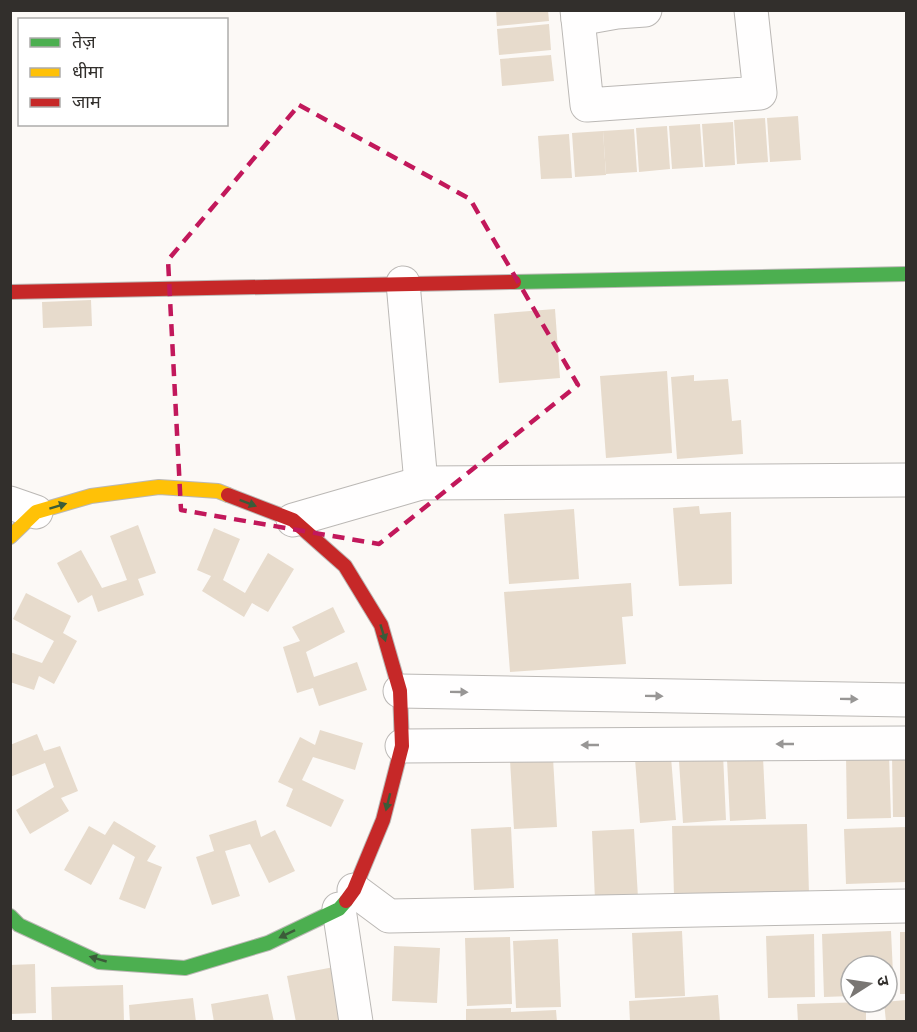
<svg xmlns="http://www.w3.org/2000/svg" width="917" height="1032" viewBox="0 0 917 1032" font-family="'PT Sans','Noto Sans Devanagari',sans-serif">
<rect width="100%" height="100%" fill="#fcf9f6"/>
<!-- building -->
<g fill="#e7dbcc">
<polygon points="496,10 548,10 549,21 497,26"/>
<polygon points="549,24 551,50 499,55 497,29"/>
<polygon points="551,55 554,81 502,86 500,59"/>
<polygon points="798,116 801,160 770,162 767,118"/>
<polygon points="765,118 768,162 737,164 734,120"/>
<polygon points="733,122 735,165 705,167 702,124"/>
<polygon points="700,124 703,167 672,169 669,126"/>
<polygon points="667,126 670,169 639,172 636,128"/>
<polygon points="634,129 637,172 606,174 603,131"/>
<polygon points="603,131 606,175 575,177 572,133"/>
<polygon points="569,134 572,178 541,179 538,136"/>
<polygon points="91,300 92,326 43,328 42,302"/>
<polygon points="555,309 560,378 499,383 494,314"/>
<polygon points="667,371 672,453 606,458 600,376"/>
<polygon points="694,375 694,381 728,379 732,421 741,420 743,454 677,459 671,377"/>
<polygon points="699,506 700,514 731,512 732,584 679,586 673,508"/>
<polygon points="574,509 579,579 509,584 504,514"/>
<polygon points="138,525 156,573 138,579 144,595 98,612 92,595 78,603 57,563 81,550 102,588 127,580 110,536"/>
<polygon points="214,528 240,539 223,580 245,593 268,553 294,569 268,612 252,603 244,617 202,591 211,576 197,570"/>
<polygon points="631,583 633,616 622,617 626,664 510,672 504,592"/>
<polygon points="26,593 71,616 63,633 77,641 54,684 39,676 34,690 10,682 10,652 42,663 54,641 13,619"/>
<polygon points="333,607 345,632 306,652 314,677 357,662 367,690 319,706 313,688 297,693 283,647 300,641 292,627"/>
<polygon points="320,730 363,743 355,770 313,757 302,780 344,800 331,827 286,806 293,789 278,782 300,737 315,745"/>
<polygon points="37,734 44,751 60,746 78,791 61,798 69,811 30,834 16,810 54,787 45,763 10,777 10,745"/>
<polygon points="723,754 726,820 683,823 679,761 704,759"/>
<polygon points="906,754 906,817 893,817 892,755"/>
<polygon points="889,755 891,818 847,819 846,756"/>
<polygon points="671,757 676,820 640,823 635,759"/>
<polygon points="763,757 766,819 730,821 727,759"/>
<polygon points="553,758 557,827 514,829 510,760"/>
<polygon points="256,820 261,837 275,830 295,871 269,883 250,844 225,851 240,896 212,905 196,857 214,851 209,835"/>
<polygon points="114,821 156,846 147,861 162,867 145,909 119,899 135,857 113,844 91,885 64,870 89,826 105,835"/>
<polygon points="807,824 809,894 674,896 672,826"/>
<polygon points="511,827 514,888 474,890 471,829"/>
<polygon points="906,827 906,882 846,884 844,829"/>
<polygon points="634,829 638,898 595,900 592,831"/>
<polygon points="682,931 685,996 635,998 632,933"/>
<polygon points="891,931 894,995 887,995 887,966 851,966 851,996 824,997 822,934"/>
<rect x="900" y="932" width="6" height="62"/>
<polygon points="814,934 815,997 768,998 766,936"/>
<polygon points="510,937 512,1004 467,1006 465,938"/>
<polygon points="558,939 561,1007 516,1008 513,941"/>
<polygon points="394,946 440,948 437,1003 392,1001"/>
<polygon points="35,964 36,1013 10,1014 10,965"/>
<polygon points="334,967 344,1020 334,1022 296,1022 287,976"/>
<polygon points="123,985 124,1022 52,1022 51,987"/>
<polygon points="268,994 274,1022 214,1022 211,1004"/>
<polygon points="718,995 720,1022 630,1022 629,1001"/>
<polygon points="193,998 196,1022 130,1022 129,1005"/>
<polygon points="906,1000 906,1022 886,1022 884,1002"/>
<polygon points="866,1002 866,1022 798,1022 797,1004"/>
<polygon points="511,1008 511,1012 556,1010 557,1022 466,1022 466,1009"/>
</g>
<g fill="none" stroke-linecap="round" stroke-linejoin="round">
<defs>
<g id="street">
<polyline points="577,10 578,19 617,12 645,10"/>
<polyline points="578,19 587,105 760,93 751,10"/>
<polyline points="403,283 421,483"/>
<polyline points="10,503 36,512"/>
<polyline points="293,520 421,483 906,480"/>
<polyline points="400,691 906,700"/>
<polyline points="402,746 906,743"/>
<polyline points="354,890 389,916 906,906"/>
<polyline points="339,909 356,1022"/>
</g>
<g id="fast">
<polyline points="514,282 906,274"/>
<polyline points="10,916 19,925 99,962 185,968 268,943 339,909 346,901"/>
</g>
<polyline id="slow" points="10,537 36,512 91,496 159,487 218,491 228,495"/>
<g id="jam">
<polyline points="10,292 514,282"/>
<polyline points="228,495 293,520 345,566 381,625 400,691 402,746 383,820 354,890 346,901"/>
</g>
</defs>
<!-- street casing -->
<use href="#street" stroke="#bbb8b5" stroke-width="35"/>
<!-- fast casing -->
<use href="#fast" stroke="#bbb8b5" stroke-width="16"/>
<!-- slow casing -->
<use href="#slow" stroke="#bbb8b5" stroke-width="16"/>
<!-- jam casing -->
<use href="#jam" stroke="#bbb8b5" stroke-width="16"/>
<!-- street -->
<use href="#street" stroke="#fffefe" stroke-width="33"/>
<!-- fast -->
<use href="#fast" stroke="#4caf50" stroke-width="14"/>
<!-- slow -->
<use href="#slow" stroke="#ffc107" stroke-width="14"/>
<!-- jam -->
<use href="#jam" stroke="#c62828" stroke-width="14"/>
</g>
<!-- one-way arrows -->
<defs><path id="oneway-solid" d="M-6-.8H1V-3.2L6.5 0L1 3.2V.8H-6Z" transform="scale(1.5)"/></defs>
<g fill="#3b5c39">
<use href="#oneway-solid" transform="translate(248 503) rotate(21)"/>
<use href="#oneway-solid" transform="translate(58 506) rotate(-17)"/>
<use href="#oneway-solid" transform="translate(383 633) rotate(73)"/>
<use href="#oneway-solid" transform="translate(388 802) rotate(104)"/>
<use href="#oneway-solid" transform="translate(287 934) rotate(154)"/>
<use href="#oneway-solid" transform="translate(98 959) rotate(-164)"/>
</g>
<g fill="#989695">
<use href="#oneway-solid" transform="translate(459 692) rotate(1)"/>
<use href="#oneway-solid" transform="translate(654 696) rotate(1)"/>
<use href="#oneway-solid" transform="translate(849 699) rotate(1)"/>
<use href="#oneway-solid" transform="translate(785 744) rotate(180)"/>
<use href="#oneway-solid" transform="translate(590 745) rotate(180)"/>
</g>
<!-- marked area -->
<path fill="none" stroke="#c2185b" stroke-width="4.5" stroke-dasharray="12 8" stroke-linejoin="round" d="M299 105 470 199 578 385 379 544 181 510 168 260Z"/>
<!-- border -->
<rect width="917" height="1032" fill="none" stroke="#322f2c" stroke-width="24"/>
<!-- legend -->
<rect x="18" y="18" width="210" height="108" fill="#ffffff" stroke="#adacab" stroke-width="1.5"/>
<rect x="30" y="38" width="30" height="9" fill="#4caf50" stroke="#adacab" stroke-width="1.5"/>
<text x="72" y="48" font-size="18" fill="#322f2c">तेज़</text>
<rect x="30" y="68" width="30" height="9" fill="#ffc107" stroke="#adacab" stroke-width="1.5"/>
<text x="72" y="78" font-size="18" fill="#322f2c">धीमा</text>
<rect x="30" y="98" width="30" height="9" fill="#c62828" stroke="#adacab" stroke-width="1.5"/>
<text x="72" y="108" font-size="18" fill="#322f2c">जाम</text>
<!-- north arrow -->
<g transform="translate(869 984) rotate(78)"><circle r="28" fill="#ffffff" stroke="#adacab" stroke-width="1.5"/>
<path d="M0-4.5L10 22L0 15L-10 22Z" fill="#797673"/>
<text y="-9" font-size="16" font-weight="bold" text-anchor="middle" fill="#322f2c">उ</text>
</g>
</svg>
